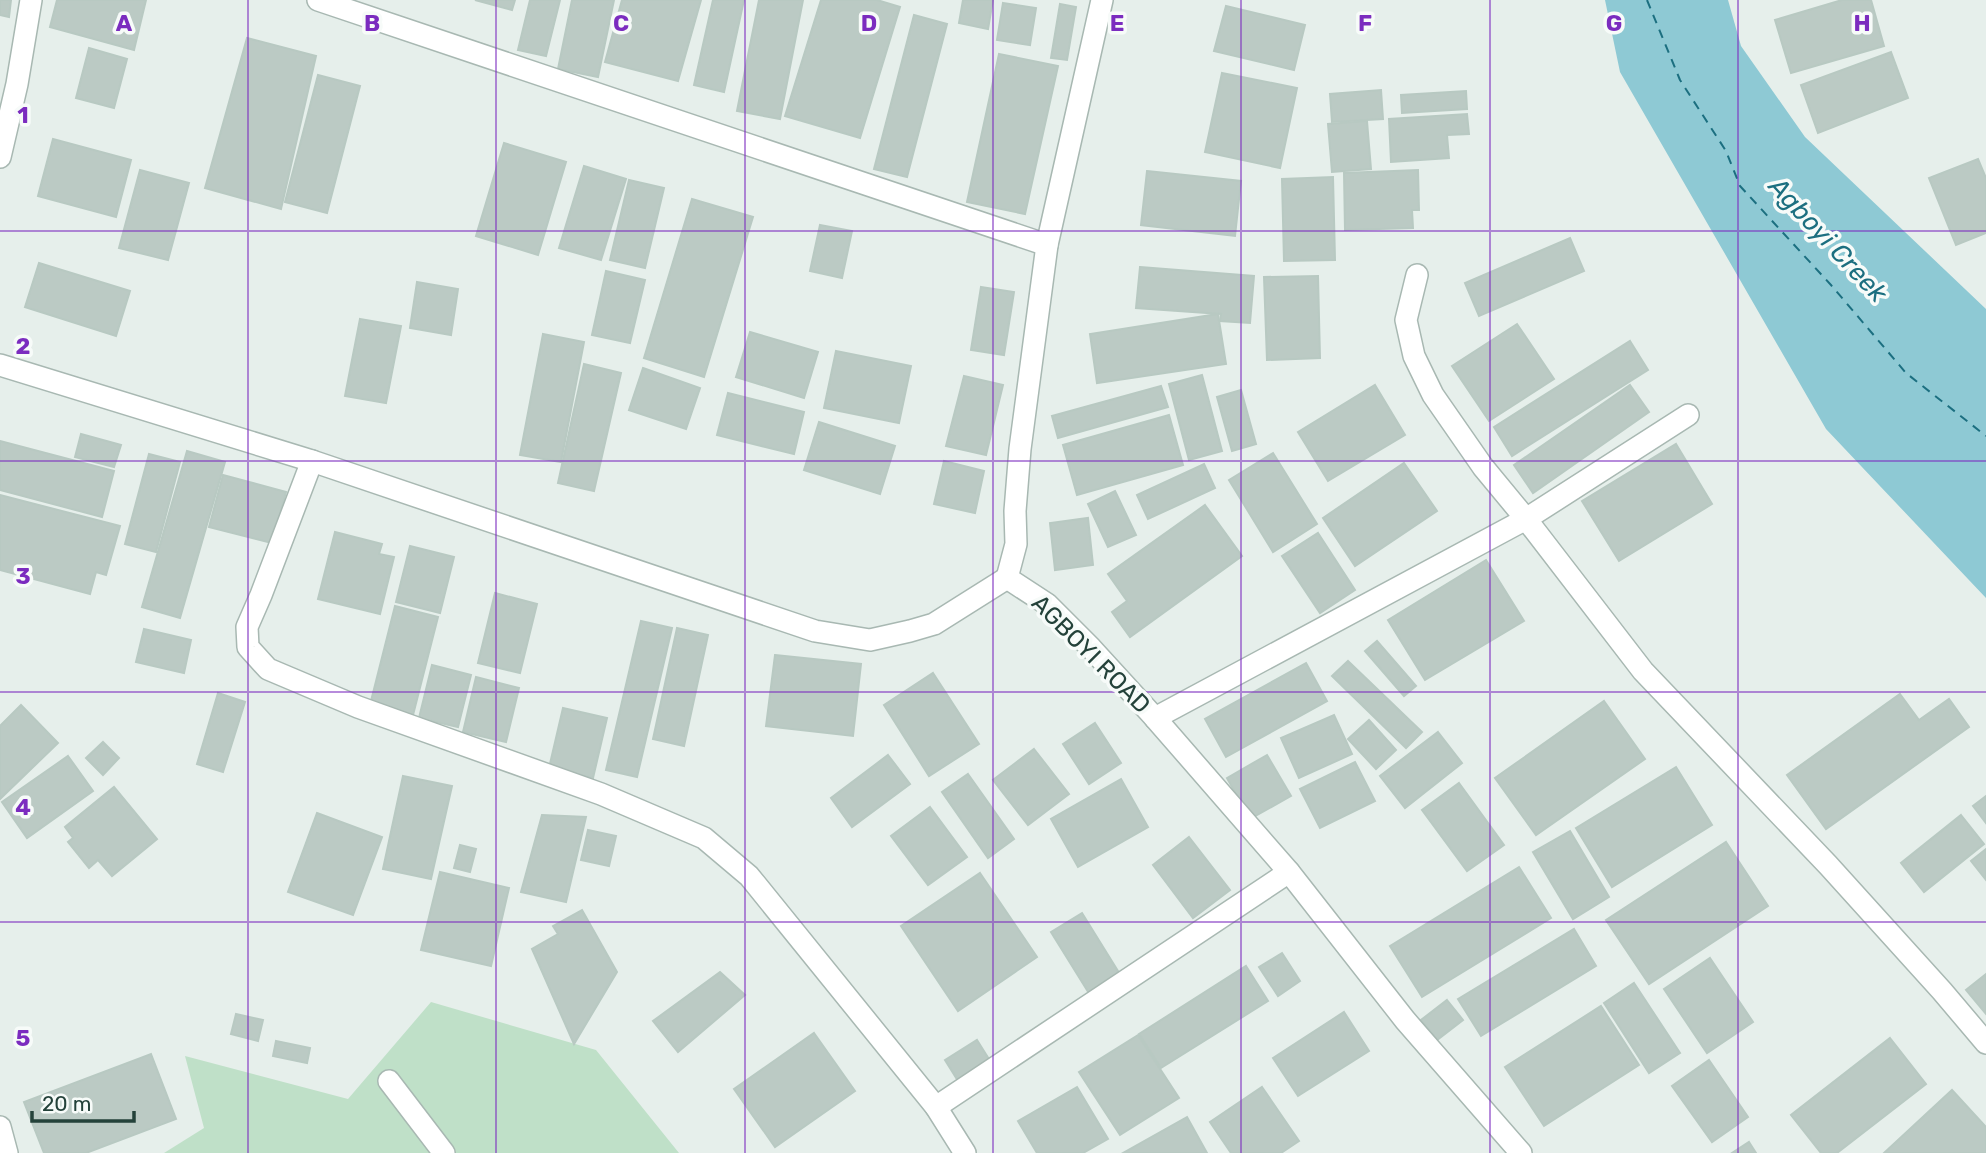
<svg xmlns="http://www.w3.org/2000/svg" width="1986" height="1153" viewBox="0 0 1986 1153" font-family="Rubik,sans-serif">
<rect width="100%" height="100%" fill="#e6efeb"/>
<!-- green -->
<polygon fill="#bfe0c8" points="431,1002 596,1050 679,1153 164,1153 204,1128 185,1056 348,1099"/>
<!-- water -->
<polygon fill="#8ec9d4" points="1605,0 1728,0 1741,46 1805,137 1986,309 1986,598 1826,429 1620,72"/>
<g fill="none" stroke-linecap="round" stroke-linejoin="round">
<!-- ferry -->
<polyline stroke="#1c6f80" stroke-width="2" stroke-dasharray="9 7" stroke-linecap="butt" points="1647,0 1680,80 1726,151 1740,186 1831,285 1906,373 1986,436"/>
</g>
<!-- building -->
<g fill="#bbcac4" stroke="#b8c9c2" stroke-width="2">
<polygon points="0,0 11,0 9,17 0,15"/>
<polygon points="57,0 146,0 134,50 50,27"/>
<polygon points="475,0 515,0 512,10"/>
<polygon points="530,0 560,0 546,56 518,50"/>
<polygon points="572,0 614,0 598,77 558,69"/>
<polygon points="622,0 701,0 678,81 605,62"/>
<polygon points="713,0 744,0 724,92 694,85"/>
<polygon points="759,0 803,0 780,119 737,111"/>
<polygon points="821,0 877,0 900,7 860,138 785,116"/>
<polygon points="963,0 993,0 988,29 959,23"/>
<polygon points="1842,0 1871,0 1884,46 1791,73 1775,20"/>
<polygon points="1003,3 1036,8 1030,45 997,40"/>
<polygon points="1060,4 1076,7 1067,60 1051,58"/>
<polygon points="1226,6 1305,25 1294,70 1214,51"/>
<polygon points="914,15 947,24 907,177 874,169"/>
<polygon points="247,38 316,56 281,209 205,188"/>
<polygon points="89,48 127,59 114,108 76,98"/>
<polygon points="1891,52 1908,98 1818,133 1801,85"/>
<polygon points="999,54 1058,66 1025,214 967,202"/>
<polygon points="1222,73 1297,88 1280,168 1205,152"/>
<polygon points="318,75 360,86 327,213 285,202"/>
<polygon points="1381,90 1383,119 1332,122 1330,94"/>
<polygon points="1466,91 1467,109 1402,113 1401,95"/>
<polygon points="1467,114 1469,134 1447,135 1449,158 1391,162 1389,119"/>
<polygon points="1367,121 1371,169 1332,172 1328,124"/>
<polygon points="53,139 131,160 116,217 38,196"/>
<polygon points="504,143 566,162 538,255 476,236"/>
<polygon points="1978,159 1986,178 1986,233 1956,245 1929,178"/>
<polygon points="584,166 626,179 601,260 559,248"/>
<polygon points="140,170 189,183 168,260 119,248"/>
<polygon points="1418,170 1419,210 1412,210 1413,228 1345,230 1344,173"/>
<polygon points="1147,171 1241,181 1235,236 1141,225"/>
<polygon points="1333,177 1335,260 1284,261 1282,179"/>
<polygon points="629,180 664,188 645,268 610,260"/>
<polygon points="692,199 753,217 704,377 644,358"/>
<polygon points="820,225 852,231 842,278 810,271"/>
<polygon points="1570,238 1584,271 1479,316 1465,283"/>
<polygon points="39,263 130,291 116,336 25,307"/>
<polygon points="1140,267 1254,276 1250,323 1220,321 1221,314 1136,308"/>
<polygon points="606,271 645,280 630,343 592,335"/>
<polygon points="1318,276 1320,358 1267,360 1264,277"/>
<polygon points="417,282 458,289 451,335 410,328"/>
<polygon points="981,287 1014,292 1004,355 971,350"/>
<polygon points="1218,314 1226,364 1097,383 1090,334"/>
<polygon points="360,319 401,326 386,403 345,396"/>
<polygon points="1517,324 1554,379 1489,421 1452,366"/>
<polygon points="750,332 818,352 804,398 736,377"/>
<polygon points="543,334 584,342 561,462 520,455"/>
<polygon points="1630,341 1648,370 1512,456 1494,427"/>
<polygon points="836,351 911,366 899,423 824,408"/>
<polygon points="584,364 621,373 594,491 558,483"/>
<polygon points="643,368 700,388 686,429 629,410"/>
<polygon points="1202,375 1222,451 1189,460 1169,384"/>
<polygon points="964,376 1003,385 986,455 946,446"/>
<polygon points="1375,385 1405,435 1328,481 1298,432"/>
<polygon points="1630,385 1649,412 1533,493 1514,465"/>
<polygon points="1161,386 1168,407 1058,438 1052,416"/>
<polygon points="1241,390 1256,444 1232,451 1217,397"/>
<polygon points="728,393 804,412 794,454 717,435"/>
<polygon points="1169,415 1183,465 1077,495 1063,445"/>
<polygon points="819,422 895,446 880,494 804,470"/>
<polygon points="81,434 121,445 114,467 75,457"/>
<polygon points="0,441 114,471 102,517 0,490"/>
<polygon points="1676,444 1712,504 1619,561 1582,501"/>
<polygon points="187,451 225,462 180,618 142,607"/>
<polygon points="1273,453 1317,524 1273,552 1229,480"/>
<polygon points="149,454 180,462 156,552 125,544"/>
<polygon points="944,461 984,471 975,513 934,504"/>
<polygon points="1404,463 1437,511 1355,566 1323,518"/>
<polygon points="1204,464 1215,488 1148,519 1137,495"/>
<polygon points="223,475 286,492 272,543 209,527"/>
<polygon points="1115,491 1136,535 1108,547 1088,504"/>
<polygon points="0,495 120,526 106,575 96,572 90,594 0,570"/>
<polygon points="1205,505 1242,556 1130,637 1112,612 1127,601 1108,574"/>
<polygon points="1088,518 1093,565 1055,570 1050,523"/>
<polygon points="335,532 382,544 379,554 394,557 380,614 318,599"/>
<polygon points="1318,533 1355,590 1320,613 1282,556"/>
<polygon points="410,546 454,557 440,613 396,602"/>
<polygon points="1486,560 1524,621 1425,680 1388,620"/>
<polygon points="495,593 537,604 520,673 478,663"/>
<polygon points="395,606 438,617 413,715 370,705"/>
<polygon points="641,621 672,628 637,777 606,770"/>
<polygon points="677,628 708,635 684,746 653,739"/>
<polygon points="144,629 191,640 184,673 136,662"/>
<polygon points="1377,641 1416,686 1404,696 1365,651"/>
<polygon points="775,655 861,664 853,736 766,726"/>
<polygon points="1348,661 1422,732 1406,748 1332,676"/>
<polygon points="1306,663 1327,701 1226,757 1205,719"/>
<polygon points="432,665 471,675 458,727 419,718"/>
<polygon points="933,673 979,744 929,776 884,705"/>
<polygon points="476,677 519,688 506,742 463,732"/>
<polygon points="218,693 245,702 223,772 197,764"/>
<polygon points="1900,694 1919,720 1949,699 1969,727 1826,829 1787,775"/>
<polygon points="1604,701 1645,759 1536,835 1495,778"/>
<polygon points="21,705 58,743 0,799 0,726"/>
<polygon points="563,708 607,718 593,778 549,768"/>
<polygon points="1334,715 1352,754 1299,778 1281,738"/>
<polygon points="1369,720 1396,750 1376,769 1348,739"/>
<polygon points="1095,723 1121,763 1089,784 1063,744"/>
<polygon points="1438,732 1462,763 1405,808 1380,776"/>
<polygon points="103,742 119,758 103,775 86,758"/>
<polygon points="1034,749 1069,794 1028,825 993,780"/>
<polygon points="888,755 910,784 852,827 831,798"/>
<polygon points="1267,755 1291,796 1250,819 1227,778"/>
<polygon points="68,756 93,791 27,838 2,802"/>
<polygon points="1355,762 1375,801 1320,828 1300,789"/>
<polygon points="1676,767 1712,825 1612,887 1576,828"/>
<polygon points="968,774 1014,839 988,858 942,792"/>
<polygon points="403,776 452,786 431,879 383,869"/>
<polygon points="1121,779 1148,827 1078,867 1051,819"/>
<polygon points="1459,783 1504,845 1467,871 1422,810"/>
<polygon points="114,787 157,839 112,876 98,860 89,868 68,842 73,838 65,827"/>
<polygon points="1986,796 1986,823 1973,806"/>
<polygon points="930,807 967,857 928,885 891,836"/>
<polygon points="317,813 382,837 353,915 288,892"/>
<polygon points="542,815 586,817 566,902 521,892"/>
<polygon points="1961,815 1984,844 1924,892 1901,863"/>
<polygon points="588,830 616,836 609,866 581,860"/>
<polygon points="1570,831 1609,897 1573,919 1533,852"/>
<polygon points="1189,837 1230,890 1193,918 1153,865"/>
<polygon points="1726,842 1768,906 1649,984 1606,920"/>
<polygon points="460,845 476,849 470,872 454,868"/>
<polygon points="1986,849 1986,880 1971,861"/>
<polygon points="1519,867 1551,918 1422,997 1390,946"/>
<polygon points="440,872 509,888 491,966 421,950"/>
<polygon points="980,873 1037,957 958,1011 901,926"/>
<polygon points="582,910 617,972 574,1044 532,949 558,934 553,926"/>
<polygon points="1082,913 1121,976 1090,995 1051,932"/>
<polygon points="1574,929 1596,966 1481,1036 1458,999"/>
<polygon points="1282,953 1300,981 1278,996 1259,967"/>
<polygon points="1710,958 1753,1022 1707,1053 1664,989"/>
<polygon points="1246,966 1268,1001 1161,1068 1139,1034"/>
<polygon points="720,972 745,995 678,1052 653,1021"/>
<polygon points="1986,974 1986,1014 1966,990"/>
<polygon points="1634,983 1680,1053 1649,1073 1604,1003"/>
<polygon points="1447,1000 1463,1020 1437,1040 1421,1020"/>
<polygon points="1601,1006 1639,1065 1544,1126 1505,1067"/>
<polygon points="1344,1012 1369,1051 1298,1096 1273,1058"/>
<polygon points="236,1014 263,1020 258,1041 231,1034"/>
<polygon points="814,1033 855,1091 775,1147 734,1089"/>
<polygon points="1138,1035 1179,1098 1120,1135 1079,1072"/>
<polygon points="1890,1038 1926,1084 1837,1153 1821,1153 1791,1115"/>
<polygon points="977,1040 992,1064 960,1084 945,1060"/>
<polygon points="276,1041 310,1048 307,1063 273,1056"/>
<polygon points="151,1054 176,1119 86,1153 44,1153 24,1102"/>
<polygon points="1709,1060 1748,1117 1712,1142 1672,1086"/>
<polygon points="1077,1087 1108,1139 1083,1153 1037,1153 1018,1121"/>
<polygon points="1262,1087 1299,1141 1281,1153 1231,1153 1210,1122"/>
<polygon points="1952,1090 1986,1127 1986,1153 1884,1153"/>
<polygon points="1187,1117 1207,1153 1123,1153"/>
<polygon points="1749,1142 1756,1153 1732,1153"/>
</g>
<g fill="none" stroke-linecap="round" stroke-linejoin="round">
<defs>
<g id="minor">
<polyline points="318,0 1047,245"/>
<polyline points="1102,0 1047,245 1020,449 1015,511 1016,544 1007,578 1047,604 1091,648 1155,718 1289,872 1405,1020 1521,1153"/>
<polyline points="0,157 17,84 31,0"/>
<polyline points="1417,275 1406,320 1414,356 1433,395 1483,467 1526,519 1643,671 1828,865 1942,991 1986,1043"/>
<polyline points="0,365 312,461 815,631 870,640 910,631 934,624 1007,578"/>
<polyline points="312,461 261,595 247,627 248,647 268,669 358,707 601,794 704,838 749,876 936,1107 965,1153"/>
<polyline points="1155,718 1526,519 1688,415"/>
<polyline points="389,1081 444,1153"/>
<polyline points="936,1107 1289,872"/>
<polyline points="0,1127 7,1153"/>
</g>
</defs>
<!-- minor casing -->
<use href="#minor" stroke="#a8b8b2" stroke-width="24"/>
<!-- minor -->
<use href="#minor" stroke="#fff" stroke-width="21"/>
</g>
<!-- grid -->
<path fill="none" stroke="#7b2cbf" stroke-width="2" stroke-opacity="0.55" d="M248 0V1153M496 0V1153M745 0V1153M993 0V1153M1241 0V1153M1490 0V1153M1738 0V1153M0 231H1986M0 461H1986M0 692H1986M0 922H1986"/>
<g text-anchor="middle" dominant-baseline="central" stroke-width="7" stroke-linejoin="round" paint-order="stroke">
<!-- street labels -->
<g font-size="24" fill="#24423a" stroke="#f7fbf9">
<text transform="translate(1091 654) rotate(45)">AGBOYI ROAD</text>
</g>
<!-- water labels -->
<g font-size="26" font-style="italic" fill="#1c6f80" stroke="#f7fbf9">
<text transform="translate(1828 240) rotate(47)">Agboyi Creek</text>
</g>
</g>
<g font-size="23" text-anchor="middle" font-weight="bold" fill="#7b2cbf" stroke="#f7fbf9" stroke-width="7" stroke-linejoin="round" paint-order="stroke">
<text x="124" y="31">A</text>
<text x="372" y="31">B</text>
<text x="621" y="31">C</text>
<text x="869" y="31">D</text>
<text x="1117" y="31">E</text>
<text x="1365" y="31">F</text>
<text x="1614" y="31">G</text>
<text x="1862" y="31">H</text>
<text x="23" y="123">1</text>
<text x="23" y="354">2</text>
<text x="23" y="584">3</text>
<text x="23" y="815">4</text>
<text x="23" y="1046">5</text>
</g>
<!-- scale -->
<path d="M32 1111v10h102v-10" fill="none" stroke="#24423a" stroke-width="3.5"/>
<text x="42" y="1111" font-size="21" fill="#24423a" stroke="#f7fbf9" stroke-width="5" paint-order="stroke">20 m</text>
</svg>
